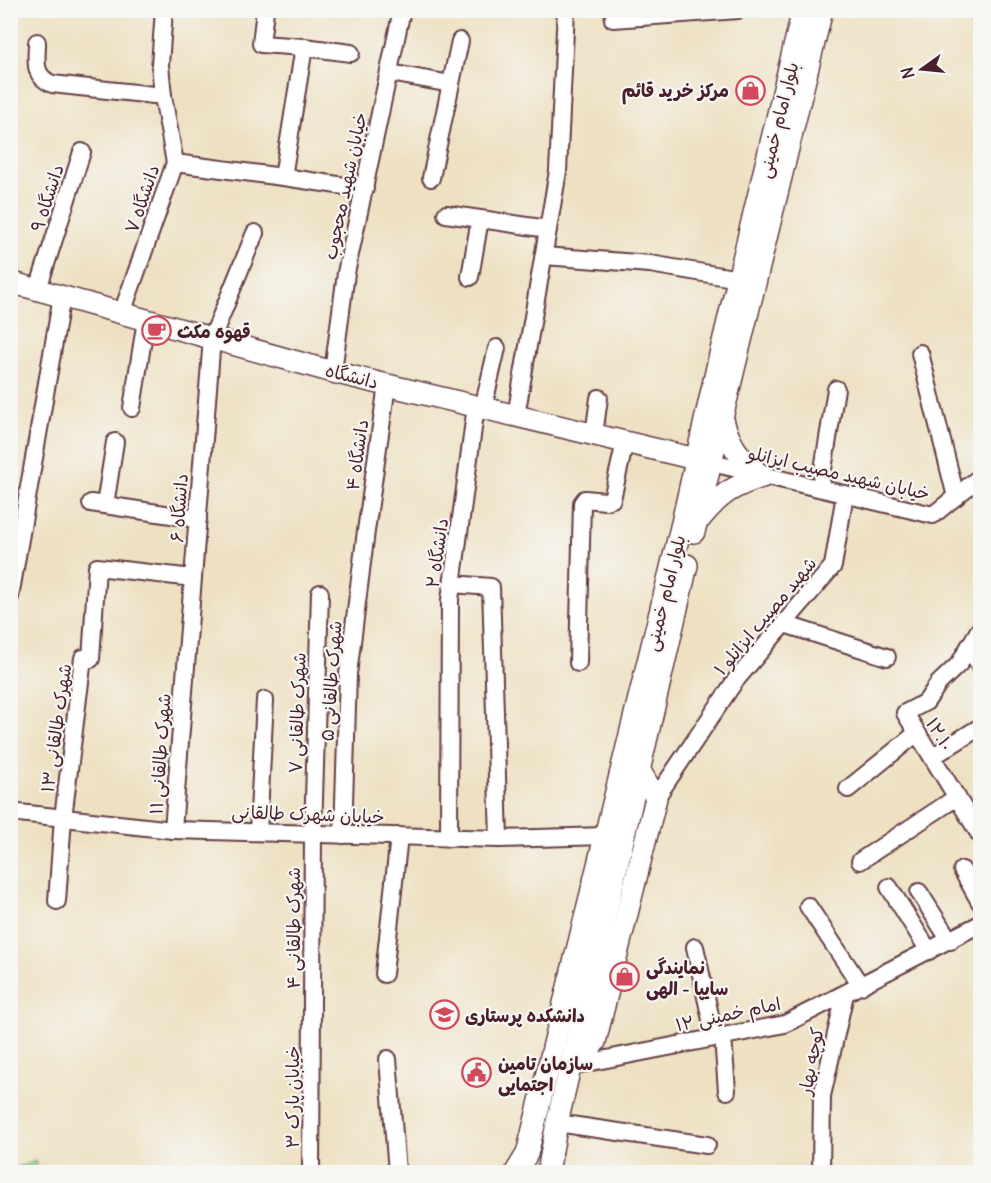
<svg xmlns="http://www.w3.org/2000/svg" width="991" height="1183" viewBox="0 0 991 1183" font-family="Delius,'Playpen Sans Arabic',sans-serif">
<rect width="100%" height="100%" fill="#f6f6f2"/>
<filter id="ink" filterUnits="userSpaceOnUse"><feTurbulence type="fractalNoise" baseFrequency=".0167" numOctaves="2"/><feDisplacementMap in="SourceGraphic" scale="12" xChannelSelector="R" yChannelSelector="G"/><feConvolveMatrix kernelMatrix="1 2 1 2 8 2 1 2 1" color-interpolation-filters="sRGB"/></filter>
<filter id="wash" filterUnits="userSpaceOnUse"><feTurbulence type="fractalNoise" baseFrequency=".008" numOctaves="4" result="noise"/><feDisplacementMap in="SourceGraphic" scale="24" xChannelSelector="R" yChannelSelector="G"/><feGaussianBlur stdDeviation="1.35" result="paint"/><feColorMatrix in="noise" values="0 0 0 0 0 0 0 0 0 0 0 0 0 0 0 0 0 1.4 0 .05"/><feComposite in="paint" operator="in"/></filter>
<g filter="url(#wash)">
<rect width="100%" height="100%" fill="#eee1c3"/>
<!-- pitch -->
<polygon fill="#8bd38f" stroke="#6a795d" stroke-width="1.5" points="36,1161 35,1172 11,1172 11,1169"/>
</g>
<g filter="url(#ink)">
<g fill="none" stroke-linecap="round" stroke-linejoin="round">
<defs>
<g id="minor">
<polyline points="265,10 261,44 304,47 351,53"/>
<polyline points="978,10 980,15"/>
<polyline points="613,19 738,10"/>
<path d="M37 42C37 61 32 75 52 84L163 96"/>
<polyline points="390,73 451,84"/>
<polyline points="175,163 283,177 304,47"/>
<polyline points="283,177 365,189"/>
<polyline points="431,178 460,41"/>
<polyline points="446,214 548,229"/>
<polyline points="544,256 650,264 739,279"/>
<polyline points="470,277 480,219"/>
<polyline points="38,289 82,152"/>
<polyline points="122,313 175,163 163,96 160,65 164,10"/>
<polyline points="920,353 956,497"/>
<polyline points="333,372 346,273 402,10"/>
<polyline points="132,408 146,320"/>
<polyline points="483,408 497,348"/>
<polyline points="516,416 558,171 566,10"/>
<polyline points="594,435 599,398"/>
<polyline points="712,463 933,515 980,477"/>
<polyline points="820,488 836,389"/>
<polyline points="91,503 198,519"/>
<polyline points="105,505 115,442"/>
<polyline points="452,584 491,587 499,839"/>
<polyline points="10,597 62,296"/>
<polyline points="784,624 887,657"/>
<polyline points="979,630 959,664 939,683 926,702 905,713 980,835"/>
<polyline points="969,647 980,666"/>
<polyline points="578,663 582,503 585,499 606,501 612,499 625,442"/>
<polyline points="932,757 980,727"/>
<polyline points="848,789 917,733"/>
<polyline points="656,798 735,681 833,566 845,494"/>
<polyline points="10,812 173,830 499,839 606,836"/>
<polyline points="173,830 212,338 255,233"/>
<polyline points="258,832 265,700"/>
<polyline points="343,835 348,674 366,531 387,385"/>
<polyline points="449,838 450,600 476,406"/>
<polyline points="860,861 957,797"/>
<polyline points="962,870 980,902"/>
<polyline points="889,887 929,951"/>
<polyline points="919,892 950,941"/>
<polyline points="57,901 63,818 83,658 91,659 97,567 193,578"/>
<polyline points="808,906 861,986"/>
<polyline points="695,947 715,1038"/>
<polyline points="384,974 399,836"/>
<polyline points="723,1037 727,1091"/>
<polyline points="388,1059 397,1172"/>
<polyline points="571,1066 785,1024 980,924"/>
<polyline points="557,1123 707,1145"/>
<polyline points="311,1172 313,834 320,593"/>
<polyline points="821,1172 822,1096 845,994"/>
</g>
<g id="major">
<polyline points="10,282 333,372 708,462"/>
<path d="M723 420C730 445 738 456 758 473"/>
<path d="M700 519C721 493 733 486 765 476"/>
<polyline points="694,532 822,10"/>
<polyline points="571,1066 595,1042 656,798 640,771"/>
<polyline points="516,1172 527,1154 682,523 718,363 803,10"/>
<polyline points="548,1172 557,1123 687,565"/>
</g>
</defs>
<!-- minor casing -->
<use href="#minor" stroke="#633c42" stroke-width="20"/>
<!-- major casing -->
<use href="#major" stroke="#633c42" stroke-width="24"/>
<!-- minor -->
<use href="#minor" stroke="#fff" stroke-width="16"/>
<!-- major -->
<use href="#major" stroke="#fff" stroke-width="21"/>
</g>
</g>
<!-- icons -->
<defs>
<symbol id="shop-ring" viewBox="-11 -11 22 22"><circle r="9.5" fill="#f6f6f2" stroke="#d1495b" stroke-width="1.5"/><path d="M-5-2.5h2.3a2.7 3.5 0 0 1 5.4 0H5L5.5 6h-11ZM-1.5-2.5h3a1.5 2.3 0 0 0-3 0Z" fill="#d1495b"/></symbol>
<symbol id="cafe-ring" viewBox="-11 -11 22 22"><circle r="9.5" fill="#f6f6f2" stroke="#d1495b" stroke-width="1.5"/><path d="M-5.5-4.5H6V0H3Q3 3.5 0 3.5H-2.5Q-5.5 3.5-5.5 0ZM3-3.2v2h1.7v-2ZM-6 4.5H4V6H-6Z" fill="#d1495b"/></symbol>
<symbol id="university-ring" viewBox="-11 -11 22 22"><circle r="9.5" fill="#f6f6f2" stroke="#d1495b" stroke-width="1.5"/><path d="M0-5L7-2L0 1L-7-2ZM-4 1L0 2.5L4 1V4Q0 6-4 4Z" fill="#d1495b"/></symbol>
<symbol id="civic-ring" viewBox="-11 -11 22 22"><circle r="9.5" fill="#f6f6f2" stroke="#d1495b" stroke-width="1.5"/><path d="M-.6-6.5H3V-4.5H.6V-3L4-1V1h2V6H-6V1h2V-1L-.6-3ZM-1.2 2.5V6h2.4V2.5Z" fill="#d1495b"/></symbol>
</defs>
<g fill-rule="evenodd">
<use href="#shop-ring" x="734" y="74" width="33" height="33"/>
<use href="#cafe-ring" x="140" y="314" width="33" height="33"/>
<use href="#shop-ring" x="608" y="960" width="33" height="33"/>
<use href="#university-ring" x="428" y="998" width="33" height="33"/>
<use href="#civic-ring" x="460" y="1056" width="33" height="33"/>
</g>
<g text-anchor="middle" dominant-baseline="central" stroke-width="4.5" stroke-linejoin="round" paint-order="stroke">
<!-- poi labels -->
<g font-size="18" font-weight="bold" fill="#4a1f2b" stroke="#f6f6f2" text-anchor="start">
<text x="729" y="90" text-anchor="end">مرکز خرید قائم</text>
<text x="177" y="331">قهوه مکث</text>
<text x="646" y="967">نمایندگی<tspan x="646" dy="21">سایپا - الهی</tspan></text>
<text x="465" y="1015">دانشکده پرستاری</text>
<text x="498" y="1063">سازمان تامین<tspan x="498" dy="21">اجتمایی</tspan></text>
</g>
<!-- street labels -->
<g font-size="18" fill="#4a1f2b" stroke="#f6f6f2">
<text transform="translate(778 120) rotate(-76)">بلوار امام خمینی</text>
<text transform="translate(345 186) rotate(-78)">خیابان شهید محجوب</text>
<text transform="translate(47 198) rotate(-72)">دانشگاه ۹</text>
<text transform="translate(142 199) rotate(-71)">دانشگاه ۷</text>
<text transform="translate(352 376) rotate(14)">دانشگاه</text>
<text transform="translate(357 455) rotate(-82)">دانشگاه ۴</text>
<text transform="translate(839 473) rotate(13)">خیابان شهید مصیب ایزانلو</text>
<text transform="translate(179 508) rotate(-86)">دانشگاه ۶</text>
<text transform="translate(437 553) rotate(-82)">دانشگاه ۲</text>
<text transform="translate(665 593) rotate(-76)">بلوار امام خمینی</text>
<text transform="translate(765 616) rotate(-50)">شهید مصیب ایزانلو ۱</text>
<text transform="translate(331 681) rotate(-86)">شهرک طالقانی ۵</text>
<text transform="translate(297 713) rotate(-88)">شهرک طالقانی ۷</text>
<text transform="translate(56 728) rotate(-82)">شهرک طالقانی ۱۳</text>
<text transform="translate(940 734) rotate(58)">۱۲.۱۰</text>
<text transform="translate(160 754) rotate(-86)">شهرک طالقانی ۱۱</text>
<text transform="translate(308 814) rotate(2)">خیابان شهرک طالقانی</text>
<text transform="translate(293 928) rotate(-90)">شهرک طالقانی ۴</text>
<text transform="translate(728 1014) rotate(-12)">امام خمینی ۱۲</text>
<text transform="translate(811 1061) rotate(-79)">کوچه بهار</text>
<text transform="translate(292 1097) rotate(-90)">خیابان پارک ۳</text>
</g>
</g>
<!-- margin -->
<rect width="991" height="1183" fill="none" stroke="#f6f6f2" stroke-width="36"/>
<!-- north arrow -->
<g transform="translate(922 69) rotate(255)" stroke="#f6f6f2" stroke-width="4.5" paint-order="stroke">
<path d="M0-4.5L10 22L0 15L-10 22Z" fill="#4a1f2b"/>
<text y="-9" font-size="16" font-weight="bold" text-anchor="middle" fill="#4a1f2b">N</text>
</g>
</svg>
